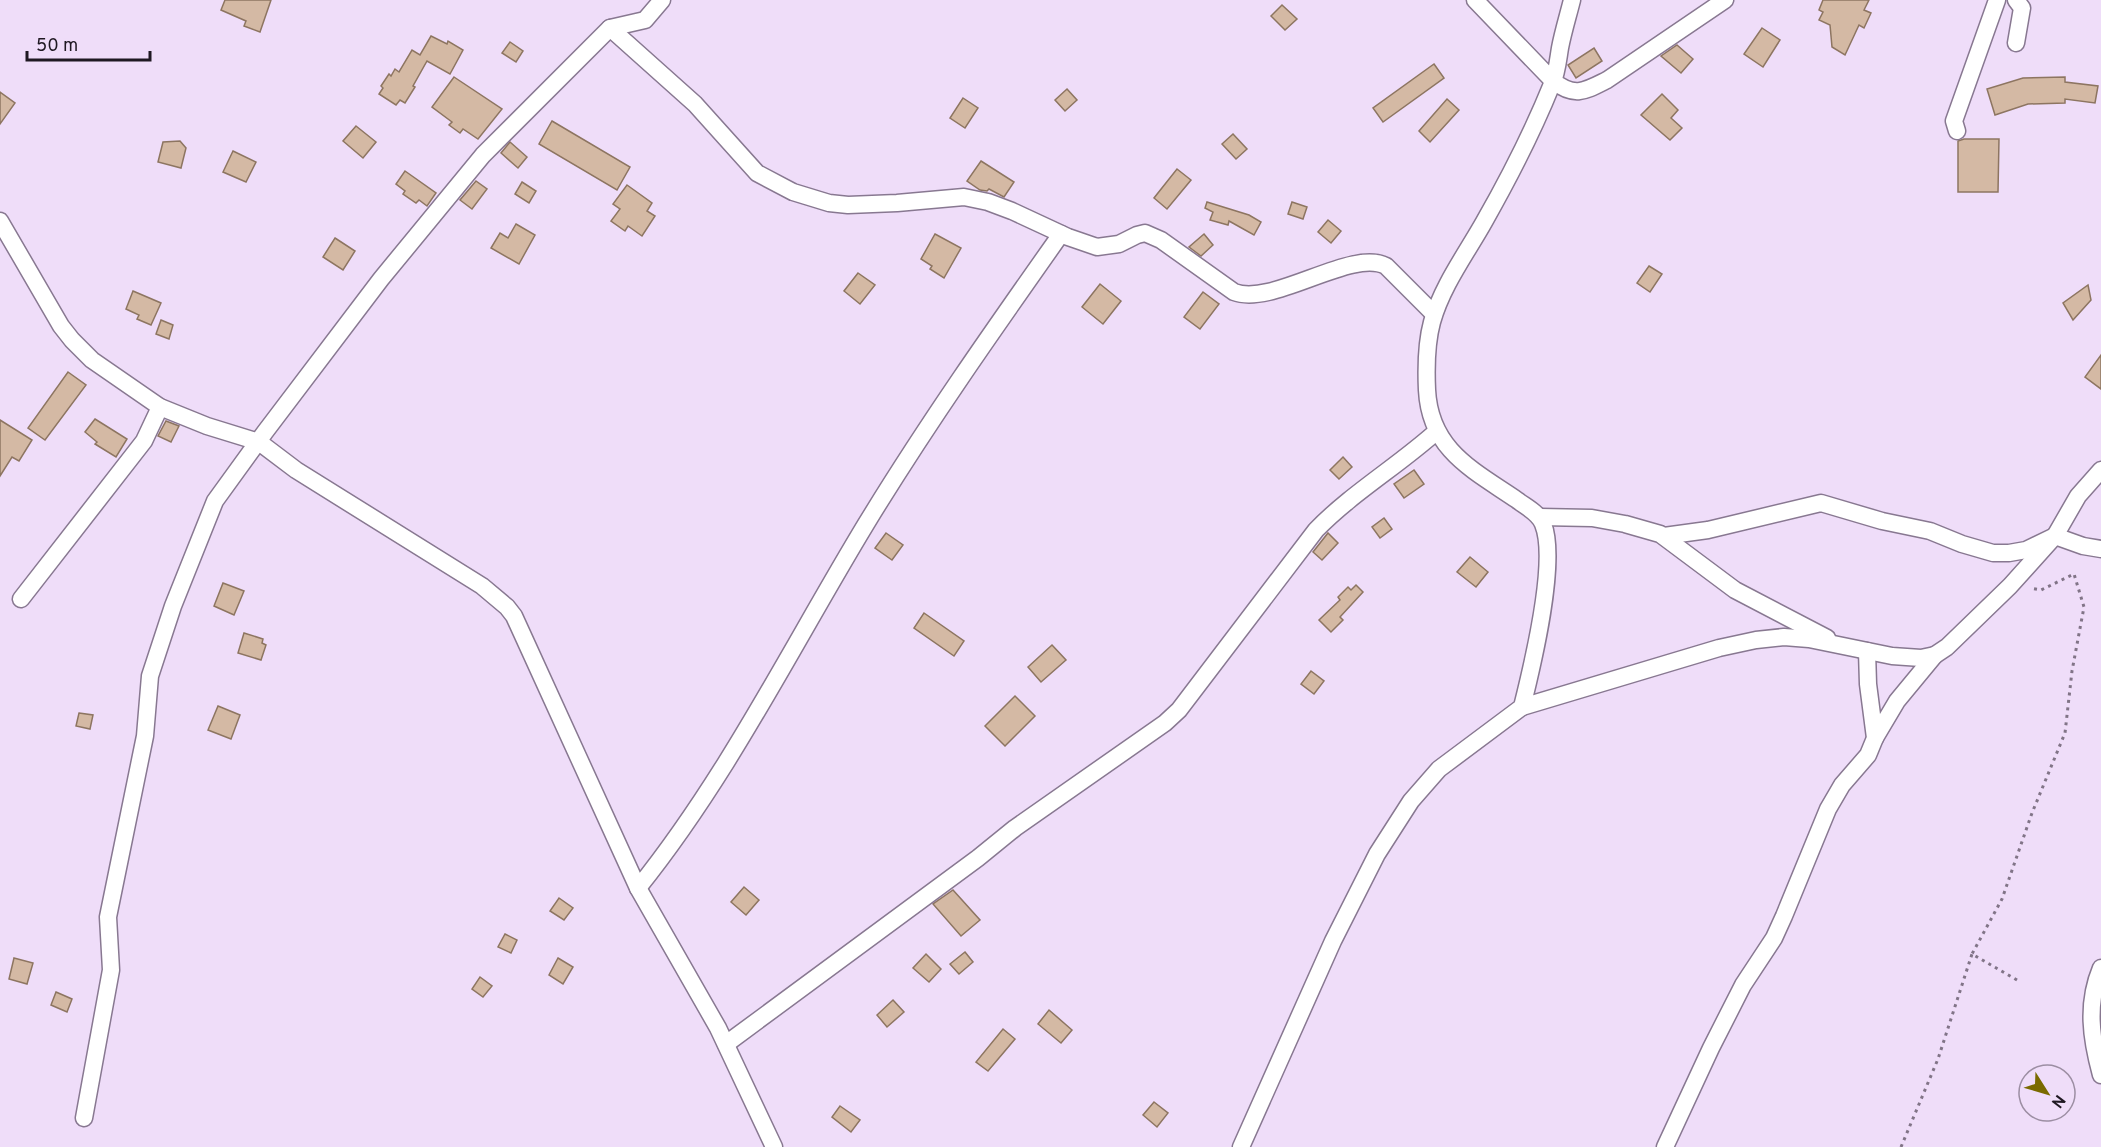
<svg xmlns="http://www.w3.org/2000/svg" width="2101" height="1147" viewBox="0 0 2101 1147" font-family="Overpass,sans-serif">
<rect width="100%" height="100%" fill="#efddf9"/>
<!-- building -->
<g fill="#d4b9a4" stroke="#8d7561" stroke-width="1.5">
<polygon points="225,0 271,0 260,32 244,26 246,21 221,10"/>
<polygon points="1823,0 1869,0 1864,10 1871,13 1864,28 1859,25 1845,55 1832,47 1830,25 1819,20 1823,12 1819,10"/>
<polygon points="1282,5 1297,19 1285,30 1271,16"/>
<polygon points="1762,28 1780,40 1763,67 1744,54"/>
<polygon points="431,36 447,44 448,41 463,50 450,74 427,61 413,86 415,87 405,103 400,100 396,105 379,94 383,88 381,86 389,74 391,76 395,69 399,72 412,50 420,55"/>
<polygon points="510,42 523,51 516,62 502,53"/>
<polygon points="1677,45 1693,59 1681,73 1661,56"/>
<polygon points="1594,48 1602,61 1576,78 1568,65"/>
<polygon points="1434,64 1444,78 1383,122 1373,108"/>
<polygon points="454,77 502,109 478,139 463,129 460,133 449,125 452,122 432,107"/>
<polygon points="2065,77 2065,82 2098,86 2095,103 2065,99 2065,103 2028,104 1995,115 1987,89 2023,78"/>
<polygon points="1067,89 1077,100 1065,111 1055,100"/>
<polygon points="0,92 15,103 0,124"/>
<polygon points="1662,94 1678,110 1671,118 1682,128 1670,140 1641,115"/>
<polygon points="963,98 978,108 965,128 950,118"/>
<polygon points="1447,99 1459,110 1430,142 1419,131"/>
<polygon points="552,121 630,167 617,190 539,144"/>
<polygon points="356,126 376,142 363,158 343,141"/>
<polygon points="1233,134 1247,149 1236,159 1222,144"/>
<polygon points="1964,139 1999,139 1998,192 1958,192 1958,141"/>
<polygon points="180,141 186,148 181,168 158,162 163,142"/>
<polygon points="510,142 527,157 518,168 501,153"/>
<polygon points="233,151 256,162 246,182 223,172"/>
<polygon points="981,161 1014,182 1004,197 989,189 987,191 980,190 967,181"/>
<polygon points="1177,169 1191,180 1167,209 1154,198"/>
<polygon points="405,171 436,193 427,206 419,200 416,203 403,194 405,191 396,184"/>
<polygon points="476,181 487,189 472,209 460,200"/>
<polygon points="522,182 536,191 529,203 515,194"/>
<polygon points="627,185 652,203 647,211 655,216 642,236 628,226 625,231 611,221 620,209 613,204"/>
<polygon points="1207,202 1249,215 1261,222 1254,235 1229,221 1228,225 1210,220 1213,212 1205,208"/>
<polygon points="1292,202 1307,207 1303,219 1288,214"/>
<polygon points="1328,220 1341,231 1331,243 1318,232"/>
<polygon points="516,224 535,235 519,264 491,248 500,233 508,238"/>
<polygon points="935,234 961,248 944,278 930,269 932,266 921,259"/>
<polygon points="1204,234 1213,245 1201,256 1189,247"/>
<polygon points="335,238 355,251 343,270 323,257"/>
<polygon points="1649,266 1662,274 1650,292 1637,283"/>
<polygon points="858,273 875,285 860,304 844,291"/>
<polygon points="1100,284 1121,301 1103,324 1082,307"/>
<polygon points="2088,285 2091,300 2073,320 2063,303"/>
<polygon points="133,291 161,303 151,325 137,319 139,315 126,309"/>
<polygon points="1203,292 1219,304 1200,329 1184,317"/>
<polygon points="161,320 173,325 169,339 156,334"/>
<polygon points="2101,355 2101,389 2085,377"/>
<polygon points="68,372 86,385 45,440 28,428"/>
<polygon points="95,419 127,439 116,457 95,444 97,442 85,432"/>
<polygon points="0,420 32,440 19,461 12,457 0,476"/>
<polygon points="166,421 179,426 171,442 158,436"/>
<polygon points="1343,457 1352,467 1339,479 1330,470"/>
<polygon points="1414,470 1424,484 1404,498 1394,484"/>
<polygon points="1384,518 1392,529 1380,538 1372,527"/>
<polygon points="886,533 903,545 892,560 875,548"/>
<polygon points="1328,533 1338,543 1322,560 1313,552"/>
<polygon points="1470,557 1488,572 1476,587 1457,572"/>
<polygon points="223,583 244,591 234,615 214,606"/>
<polygon points="1356,585 1363,592 1340,617 1343,620 1331,632 1319,620 1340,600 1338,597 1348,587 1351,590"/>
<polygon points="924,613 964,641 954,656 914,628"/>
<polygon points="244,633 263,639 262,643 266,645 261,660 238,653"/>
<polygon points="1052,645 1066,660 1041,682 1028,667"/>
<polygon points="1311,671 1324,681 1314,694 1301,684"/>
<polygon points="1015,696 1035,716 1005,746 985,726"/>
<polygon points="218,706 240,715 231,739 208,730"/>
<polygon points="79,713 93,715 90,729 76,726"/>
<polygon points="744,887 759,900 746,915 731,902"/>
<polygon points="953,890 980,920 961,936 933,904"/>
<polygon points="559,898 573,908 564,920 550,911"/>
<polygon points="505,934 517,940 511,953 498,947"/>
<polygon points="965,952 973,962 959,974 950,964"/>
<polygon points="926,954 941,969 929,982 913,968"/>
<polygon points="14,958 33,963 27,984 9,979"/>
<polygon points="558,958 573,967 563,984 549,975"/>
<polygon points="480,977 492,986 483,997 472,989"/>
<polygon points="56,992 72,999 67,1012 51,1005"/>
<polygon points="893,1000 904,1012 887,1027 877,1015"/>
<polygon points="1049,1010 1072,1030 1061,1043 1038,1024"/>
<polygon points="1003,1029 1015,1039 988,1071 976,1062"/>
<polygon points="1154,1102 1168,1113 1157,1127 1143,1115"/>
<polygon points="840,1106 860,1120 851,1132 832,1117"/>
</g>
<g fill="none" stroke-linecap="round" stroke-linejoin="round">
<defs>
<g id="street">
<path d="M1475 0 1553 81C1575 98 1585 91 1607 80L1725 0"/>
<polyline points="2016,0 2022,8 2016,43"/>
<path d="M610 28 695 104 757 173 793 192 829 203 848 205 897 203 964 197 988 202 1012 211 1068 237 1097 247 1119 244 1137 235 1145 233 1161 240 1234 292C1273 307 1351 248 1386 266L1434 314"/>
<polyline points="1957,131 1954,121 1997,0"/>
<polyline points="0,221 61,326 72,340 92,360 160,407 207,426 259,442 296,470 482,586 507,607 514,616 638,888 718,1028 774,1147"/>
<polyline points="1540,517 1592,518 1625,524 1660,534 1735,590 1827,638"/>
<polyline points="1664,536 1708,530 1821,503 1882,521 1930,531 1962,544 1993,553 2009,553 2026,550 2055,536 2083,546 2101,549"/>
<polyline points="21,599 144,441 160,407"/>
<polyline points="1522,707 1719,648 1756,640 1784,637 1809,639 1892,656 1921,658 1935,655 1947,647 2010,586 2055,536 2078,496 2101,470"/>
<polyline points="1875,738 1897,701 1935,655"/>
<path d="M638 888C728 776 792 646 866 524 927 424 994 329 1061 234"/>
<path d="M2101 968C2086 1004 2091 1038 2101 1075"/>
<path d="M726 1044 978 858 1015 828 1165 723 1179 710 1316 530C1352 493 1398 466 1437 431"/>
<polyline points="84,1118 111,970 108,917 145,736 150,676 173,606 215,501 265,432 381,279 483,155 610,28 645,20 662,0"/>
<path d="M1241 1147 1333 941 1377 854 1411 801 1439 769 1522 707C1532 667 1558 561 1543 524 1539 513 1526 507 1517 500 1473 470 1430 450 1427 390 1426 368 1426 344 1432 322 1442 286 1466 254 1484 222 1509 178 1533 131 1552 84 1557 73 1558 60 1560 48 1563 32 1568 16 1572 0"/>
<polyline points="1665,1147 1711,1048 1743,985 1774,938 1784,916 1828,809 1842,785 1868,755 1875,738 1868,684 1867,651"/>
</g>
</defs>
<!-- street casing -->
<use href="#street" stroke="#887891" stroke-width="19"/>
<!-- path -->
<g stroke="#817487" stroke-width="3" stroke-dasharray="3 4.5" stroke-linecap="butt">
<polyline points="2017,980 1972,954 2002,899 2032,813 2065,733 2072,671 2084,607 2074,574 2041,590 2030,588"/>
<polyline points="1901,1147 1938,1059 1972,954"/>
</g>
<!-- street -->
<use href="#street" stroke="#fff" stroke-width="16"/>
</g>
<!-- north arrow -->
<g transform="translate(2047 1093) rotate(127)"><circle r="28" fill="#efddf9" stroke="#9c8ea3" stroke-width="1.5"/>
<path d="M0-4.5L10 22L0 15L-10 22Z" fill="#7a6a00"/>
<text y="-9" font-size="16" font-weight="bold" text-anchor="middle" fill="#1f1822">N</text>
</g>
<!-- scale -->
<path d="M27 51v9h123v-9" fill="none" stroke="#1f1822" stroke-width="3"/>
<text x="36" y="51" font-size="18" fill="#1f1822" stroke="#efddf9" stroke-width="4.5" paint-order="stroke">50 m</text>
</svg>
